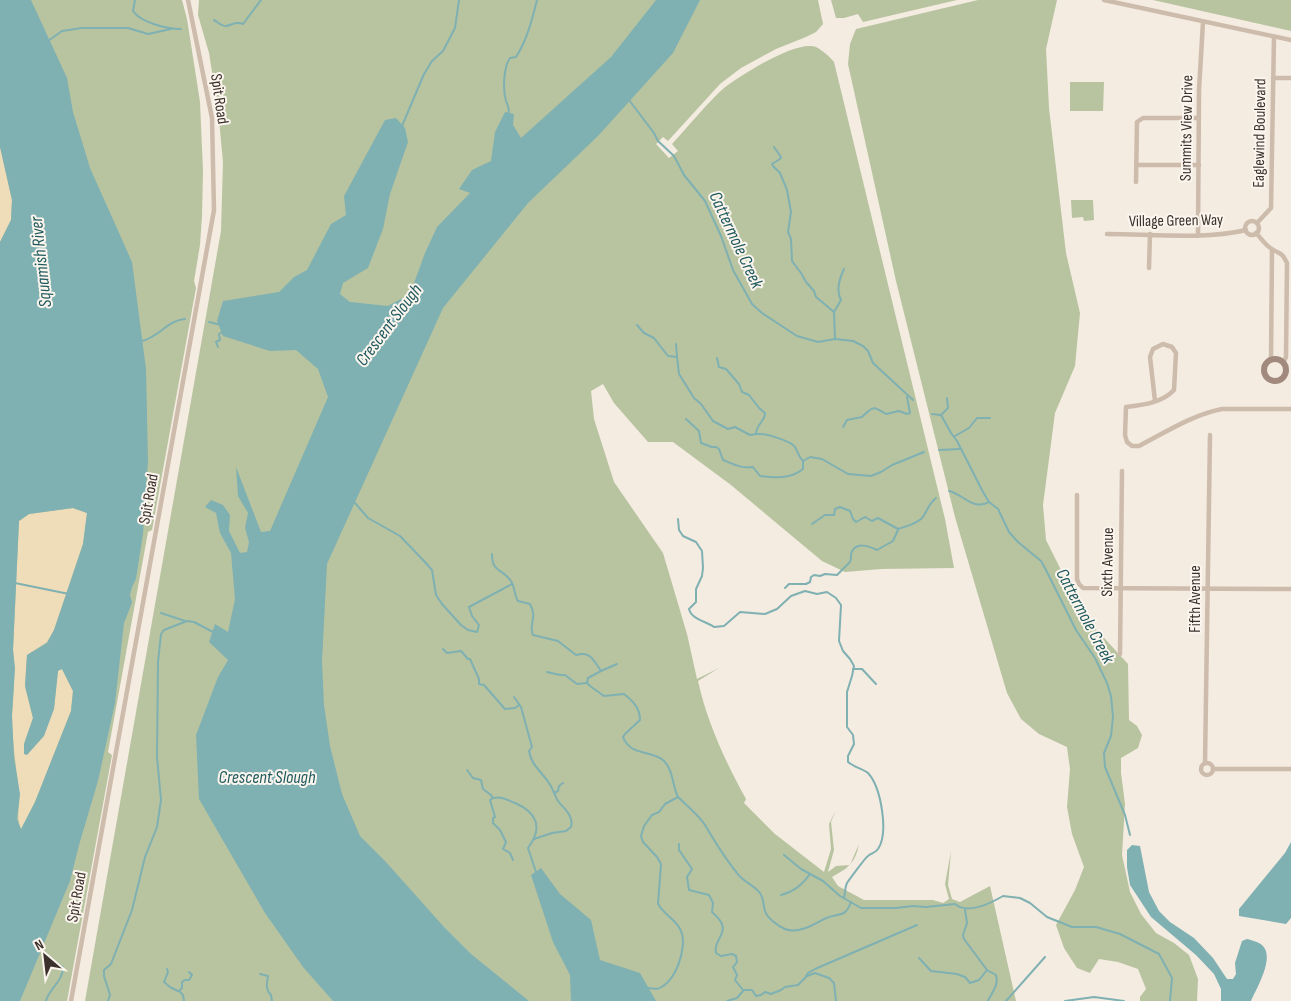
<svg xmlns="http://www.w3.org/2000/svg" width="1291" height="1001" viewBox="0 0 1291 1001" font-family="'Sofia Sans Condensed',sans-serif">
<rect width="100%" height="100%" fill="#f4ebe1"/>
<!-- green -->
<g fill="#b8c4a0">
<polygon points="0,0 182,0 187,19 200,102 203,171 202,216 200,245 194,281 196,288 152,530 148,532 108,752 112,755 67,1001 0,1001"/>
<path d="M199 0H818L823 24 816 32 806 37 776 49 741 68 720 84 668 141 663 137 656 144 669 158 678 151 672 144C689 126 705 105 724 88 739 76 797 39 816 47 822 50 830 57 834 62L945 519 954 568 881 569 845 572 822 561 731 485 673 442H648L614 403 603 384 591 391 594 419 614 482 663 553 687 634 697 679 719 668 698 681C707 722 726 763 746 799L744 803 775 834 824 872 831 849 829 824 836 810 831 822 834 850 828 872 836 866 850 865 859 844C855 864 848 868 832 877L838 886 864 900H933L943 903 949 899 945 884 951 851 948 885 952 899 960 902 990 886 1016 1001H85L221 231 223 162 218 109 209 53 198 15Z"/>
<polygon points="831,0 957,0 863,22 858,14 844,18 836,18"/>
<polygon points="978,0 1057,0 1046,49 1049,108 1066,253 1080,313 1075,366 1055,413 1043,505 1046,540 1084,616 1128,664 1129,720 1137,726 1142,735 1138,748 1121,758 1121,773 1125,804 1122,855 1130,892 1141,914 1156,933 1174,943 1189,955 1198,979 1197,1001 1140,1001 1140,997 1146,989 1138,969 1118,962 1099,959 1090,973 1077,968 1064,948 1056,925 1075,890 1084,867 1072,834 1067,807 1070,769 1067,747 1039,734 1021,719 1007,693 955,517 896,281 848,64 850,44 856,29"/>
<polygon points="1153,0 1291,0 1291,31"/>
<polygon points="1070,82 1104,82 1103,111 1070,111"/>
<polygon points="1071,200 1093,200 1094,220 1084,221 1083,217 1072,218"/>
</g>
<!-- sand -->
<g fill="#efdcb8">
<polygon points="0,147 12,200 11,220 0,242"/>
<path d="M73 508 87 513 83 544 54 630 47 642 27 655 25 686 33 718 24 744 54 709 58 670 62 669 73 691 71 711 35 802 21 830C15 814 21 806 19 792 16 766 12 741 12 715 13 693 16 672 13 650L19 521 29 514Z"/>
</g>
<!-- water -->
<g fill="#7fb0b2" fill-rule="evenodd">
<path d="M0 0H31L67 78 73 112 90 168 132 262 146 369 148 461 143 534 136 579 132 587 130 595 132 602 130 608 124 623 115 703 98 781 79 845 70 881 20 1001H0V242L11 220 12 200 0 147ZM73 508 87 513 83 544 54 630 47 643 27 655 25 686 33 718 24 744V754L27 755 44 736 54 709 58 671 62 669 73 691 71 711 35 802 21 829 17 819 20 794 14 757 12 716 15 668 13 650 19 521 29 514Z"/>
<polygon points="656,0 700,0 673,53 598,136 528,203 443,308 327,564 322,661 324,705 330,746 342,794 360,836 385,861 444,927 471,954 529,1001 333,1001 303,967 265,913 199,799 196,735 218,677 228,660 209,642 215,624 228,632 235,599 231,553 220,533 216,513 205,507 211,500 223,505 230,515 229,531 240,553 247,552 249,542 245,528 248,513 238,496 236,467 261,532 270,531 328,397 318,369 296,350 270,351 223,336 217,321 223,301 279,292 294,277 307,270 331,224 346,215 344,196 385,120 396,118 405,128 408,142 390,194 383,229 368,268 343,283 340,294 350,302 388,306 410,294 425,253 437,227 470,193 459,189 472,170 491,161 495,132 505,112 514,114 513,125 521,138 611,57"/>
<polygon points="1291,842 1291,918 1286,924 1239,916 1239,909 1285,853"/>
<path d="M1132 845 1140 846 1149 892 1159 911 1170 922 1194 938 1213 958 1227 979H1233L1236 974 1235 963 1242 941 1247 939C1251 940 1255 941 1259 943 1278 953 1257 987 1251 1001H1221V989L1214 974 1196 955 1151 917 1130 885 1127 867V850Z"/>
<polygon points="541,868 560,894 591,920 600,960 640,973 656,1001 571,1001 570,975 553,942 531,875"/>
</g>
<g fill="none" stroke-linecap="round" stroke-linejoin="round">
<!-- stream -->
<g stroke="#7fb0b2" stroke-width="2">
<path d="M135 0 133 11C141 23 168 29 181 29"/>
<path d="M214 20C218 22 221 26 226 26 233 25 235 21 243 24L261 0"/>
<polyline points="48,41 62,31 82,28 128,28 148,34 171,29"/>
<polyline points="629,100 654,133 658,141 674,156 684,175 705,201 721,236 733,270 752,304 762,313 797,336 818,342 835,339 853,341 863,346 868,351 873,363 913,400"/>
<path d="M509 113C509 107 508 106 506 101 503 91 503 68 510 58L516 57C527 40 532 20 537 0"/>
<polyline points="402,126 424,74 432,61 443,51 455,28 459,0"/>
<polyline points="774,147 781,157 780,159 772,164 773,166 780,173 787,190 791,212 788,232 791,239 792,261 801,273 806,282 814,291 816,297 834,312"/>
<polyline points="209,322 221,325"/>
<path d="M637 325 644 333 654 338 668 356 677 357 679 374 694 398 701 404 713 421 728 429 735 427 750 435C752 435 755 434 757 434 765 433 791 441 795 447 798 452 798 456 803 461V469C791 479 775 478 760 476L753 467C742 469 733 464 723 460L719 449 716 447H712L701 443 699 431 686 419"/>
<path d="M835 339 834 312 841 300C836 290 839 280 844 269"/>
<path d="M142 341C159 337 168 320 185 319"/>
<polyline points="676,344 677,356"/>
<polyline points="218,347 216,342 220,340 219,334 222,332"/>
<path d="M717 358 719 367 726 369 739 384 742 392 749 395 759 408 765 413C765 421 757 424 756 433"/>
<polyline points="932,414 941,415 951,433 957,441 983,492 989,502 998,509 1009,532 1018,542 1041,561 1046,570 1076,630 1095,658 1107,683 1111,696 1113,717 1111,736 1104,753 1105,767 1125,815 1130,835"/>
<polyline points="941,415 948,408 947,398"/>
<path d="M843 427 847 420 862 417C873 407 872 405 886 414L899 411 907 414 910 413 907 397"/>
<polyline points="955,436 969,428 977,418 990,418"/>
<polyline points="939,450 960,449"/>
<polyline points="803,461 810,457 822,459 848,474 871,476 881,472 892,465 924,452"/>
<path d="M949 491C963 494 973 511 989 502"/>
<polyline points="355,503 368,518 400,536 424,561 432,570 436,595 442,604 461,625 468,630 477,632 479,625 472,616 469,607 512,584"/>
<path d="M678 519 679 530 683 536 696 542 702 551 703 568 702 576 696 589V602L689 609C692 620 706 621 714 627L724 626 740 612 765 614 777 609 791 596 805 591 817 594 827 592 836 598 841 605 839 641 843 651 850 659 854 666 852 676 847 692V727L853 735 854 744 848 756V762C854 767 865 770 868 773 881 787 889 833 878 849 875 853 872 853 868 856 865 858 849 880 847 883 845 887 845 894 844 898"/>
<path d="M812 524 825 515H834L835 509 840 507 850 511 853 519 856 522 865 517 872 521 878 518 898 529C906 526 914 525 921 519 927 513 928 504 936 498"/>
<path d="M492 554C492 573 502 568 511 581 515 587 514 595 518 601L530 604C538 619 528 624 533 635L558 641 576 655C591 651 593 660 601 671L588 678 587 683 590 686 604 696 624 694C633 701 640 708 640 720L625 734 623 737C630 756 651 750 663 760 674 770 672 786 678 797 687 806 698 814 705 825 715 842 724 857 737 873 743 882 753 884 760 893 764 899 763 905 765 911 767 918 778 926 785 929 798 934 813 925 824 919 838 912 845 919 851 902"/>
<polyline points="15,583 69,594"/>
<path d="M785 588 789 584H806L810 582 811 577 814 575 820 576 825 574 837 575 850 562C851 560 851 557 851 554 855 541 869 546 877 550L893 541 898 530"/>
<polyline points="161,613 185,621"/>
<polyline points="443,649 447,653 461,651 468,659 470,659 479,679 479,684 484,685 505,709 515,708 519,705"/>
<polyline points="853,669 862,669 876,684"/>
<polyline points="601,671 617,664"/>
<polyline points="547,672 560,675 565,675 577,684 586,683"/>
<path d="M514 697 521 707 532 747 529 751C531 765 542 772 549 783 553 789 555 796 558 801 563 808 574 815 571 827L566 831 552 833 534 839"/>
<polyline points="467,770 473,778 481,780 483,789 491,795 493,798"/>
<polyline points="554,793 558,791 559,786 563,783"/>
<path d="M493 798C502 796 507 800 515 803 536 812 544 827 528 848L536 872"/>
<polyline points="493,798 490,800 495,817 493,818 493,823 500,830 506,842 503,849 510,853 513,860"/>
<path d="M679 844V850L692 869 687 877 689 890 709 895 713 903 712 912C736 932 712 938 716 953L721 956 732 954 736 956 737 962 733 967 737 975 735 980 743 990H752L756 996 761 995 765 992 771 994 781 990 785 987 798 985 807 976 815 973 829 978 834 983 836 1001"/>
<path d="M784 855 801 869 823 881 840 896 861 908H896L913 906 926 907 955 904C968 915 991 903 1003 896L1020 898 1030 903 1047 917 1072 927H1096L1120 934 1159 954 1172 978 1170 1001"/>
<path d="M781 895C794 892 803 884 810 874"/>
<path d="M965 910 967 923 963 935 964 939 987 970 996 975C999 985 992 992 988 1001"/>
<polyline points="919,958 931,971 957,974 965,977 970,983 979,980 987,970"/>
<polyline points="167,969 168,972 164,982 170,987 178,991"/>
<path d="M260 974 268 976C267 984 265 989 271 995L272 1001"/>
<polyline points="806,976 808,973 815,969 917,925"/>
<path d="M648 988C651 988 654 989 656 989 675 986 688 947 681 931 676 919 664 915 658 904L661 864 657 857 643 842 641 836 644 826 652 815 659 812 665 804 678 797"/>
<path d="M46 1001C49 988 63 982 63 967L55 962"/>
<polyline points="108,1001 110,995 104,976 104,970 111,964 132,910 145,857 157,827 161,800 157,757 158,662 161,634 164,630 187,621 194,622 213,632"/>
<polyline points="184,1001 183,995 179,991 182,988 182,982 185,980 189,980 192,975 189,972"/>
<polyline points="727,1001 737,998 743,991"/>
<polyline points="1006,1001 1045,957"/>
<polyline points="1065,1001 1094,997 1124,1001"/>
</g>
<!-- street -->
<g stroke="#cdbbac" stroke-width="4.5">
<polyline points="1104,0 1291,40"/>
<polyline points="1273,78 1291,78"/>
<polyline points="1136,165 1199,165"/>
<polyline points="1136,182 1137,122 1143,118 1199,118"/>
<circle cx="1252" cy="228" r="7"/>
<polyline points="1257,223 1271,208 1274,37"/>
<path d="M1256 233C1261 238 1266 246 1272 249 1281 255 1281 251 1287 263L1286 357 1283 363"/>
<path d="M1107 234C1149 234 1205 240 1246 230"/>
<polyline points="1198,235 1199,90 1203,22"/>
<polyline points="1149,268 1150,234"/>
<polyline points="1271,360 1272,250"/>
<path d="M1155 401 1150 357 1153 349 1163 344 1172 347 1176 353 1174 390C1162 403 1142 405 1126 407L1125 435 1127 442 1132 446H1139C1166 432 1192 415 1222 409H1291"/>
<polyline points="1077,495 1077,579 1079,584 1083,588 1291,589"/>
<polyline points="1120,654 1122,471"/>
<circle cx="1207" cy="769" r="6"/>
<polyline points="1205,763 1210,435"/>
<polyline points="1213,769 1291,769"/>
<polyline points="71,1001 214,210 212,118 188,0"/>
</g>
<!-- secondary -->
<circle stroke="#a18a7d" stroke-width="6" cx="1275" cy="370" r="11"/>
</g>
<g text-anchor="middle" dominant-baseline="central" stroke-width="4" stroke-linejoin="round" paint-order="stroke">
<!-- street labels -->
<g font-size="16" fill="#3b302b" stroke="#fbf5ee">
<text transform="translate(219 99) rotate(82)">Spit Road</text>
<text transform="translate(1187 128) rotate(-89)">Summits View Drive</text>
<text transform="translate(1260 133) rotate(-89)">Eaglewind Boulevard</text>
<text transform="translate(1176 221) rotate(-1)">Village Green Way</text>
<text transform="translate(149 499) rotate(-80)">Spit Road</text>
<text transform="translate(1108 562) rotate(-89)">Sixth Avenue</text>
<text transform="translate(1195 599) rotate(-90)">Fifth Avenue</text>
<text transform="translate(77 897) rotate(-80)">Spit Road</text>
</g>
<!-- water labels -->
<g font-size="18" font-style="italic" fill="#1f5a5e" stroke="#fbf5ee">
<text transform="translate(736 240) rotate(65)">Cattermole Creek</text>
<text transform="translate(41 262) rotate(-96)">Squamish River</text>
<text transform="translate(389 325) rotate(-53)">Crescent Slough</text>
<text transform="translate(1085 616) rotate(62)">Cattermole Creek</text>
<text x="267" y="777">Crescent Slough</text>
</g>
</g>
<!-- north arrow -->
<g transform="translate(45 956) rotate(332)" stroke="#fbf5ee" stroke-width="4" paint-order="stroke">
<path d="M0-4L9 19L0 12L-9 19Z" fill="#3b302b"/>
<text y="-8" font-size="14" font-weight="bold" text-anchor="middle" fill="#3b302b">N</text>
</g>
</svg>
